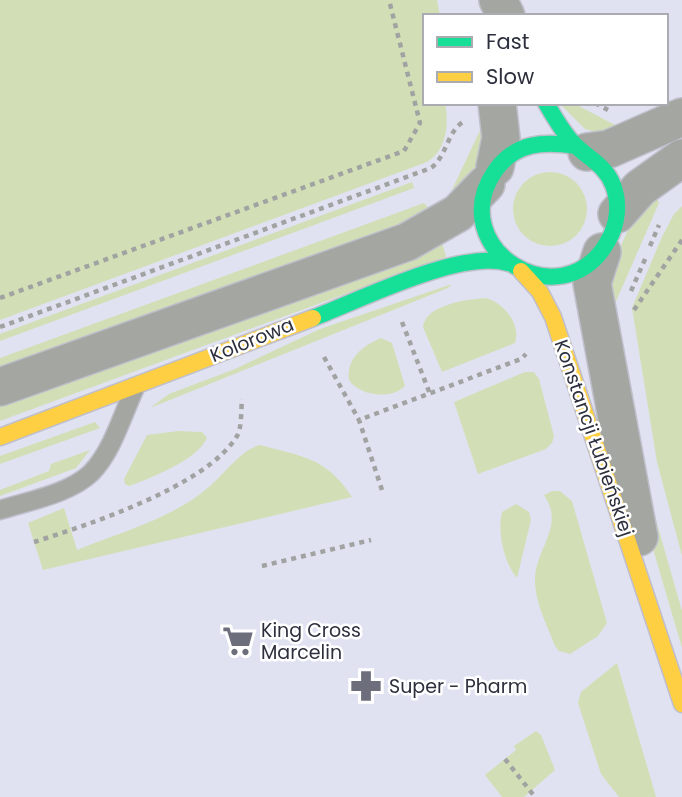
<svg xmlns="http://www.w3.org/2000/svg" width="682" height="797" viewBox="0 0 682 797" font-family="Poppins,sans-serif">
<rect width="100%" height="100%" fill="#e0e2f1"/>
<!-- green -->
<g fill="#d2dfb6">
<path d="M0 0H437L440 16H425V103H445C449 123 447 150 427 162L0 320Z"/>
<polygon points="559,103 573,103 617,126 604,134 585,129"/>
<polygon points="484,122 483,165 450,199 451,192"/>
<circle cx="550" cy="209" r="37"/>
<polygon points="412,182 414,188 0,341 0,334"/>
<polygon points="655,193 659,203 614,306 608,274 628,230"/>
<polygon points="424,203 434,214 290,270 207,293 0,369 0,358"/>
<polygon points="682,206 682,556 657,462 632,308 662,237 674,214"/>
<polygon points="441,238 446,257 0,421 0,404"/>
<polygon points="452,284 448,288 150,408 169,394 235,369 320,329"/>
<path d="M486 298C504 303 521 324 515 343L442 372 423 327C425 305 467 299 486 298Z"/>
<path d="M381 338 392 343 405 386C392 400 359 396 349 380 346 358 363 346 381 338Z"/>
<polygon points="525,372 534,372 539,379 554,436 552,443 546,449 478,474 454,402"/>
<polygon points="95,422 100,428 0,464 0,456"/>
<path d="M178 431 202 432 207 438C197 460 151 478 129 486L125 484 124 479 147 435Z"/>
<path d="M260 445C303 457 326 457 352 497L43 570 28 523 64 508 77 550C121 532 174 518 210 486 224 474 242 449 260 445Z"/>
<polygon points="90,450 76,468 0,496 0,490 49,471 51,464"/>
<polygon points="640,464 682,611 682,648 644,518"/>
<path d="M552 491H560L572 501 607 623 598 636 570 654 559 651 555 646C547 625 534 600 535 578 537 546 565 526 544 495Z"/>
<path d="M516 504 529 512 531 520 517 578C504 563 497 532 502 512Z"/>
<polygon points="617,663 656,797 619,797 601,774 578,703 581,692"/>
<polygon points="536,731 541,735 555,770 524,797 502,797 485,775 516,750 514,746"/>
</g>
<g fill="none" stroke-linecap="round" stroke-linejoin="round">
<defs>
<path id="lane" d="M0 510C28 501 69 494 91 473 112 452 122 416 134 390"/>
<g id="street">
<polyline points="498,0 506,16"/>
<polyline points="587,152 609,149 682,117"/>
<polyline points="495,167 501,138 497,103"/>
<polyline points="617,214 640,188 682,158"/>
<polyline points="602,252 592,283 639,537"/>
<polyline points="0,387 407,242 458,213 486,184"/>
</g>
<g id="fast">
<path d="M546 103C554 117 562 131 573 143 587 158 605 164 613 185 620 203 618 224 608 241 562 323 442 248 495 171 515 142 544 141 576 146"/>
<path d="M313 318C360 300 461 249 508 263"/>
</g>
<g id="slow">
<polyline points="521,271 540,292 553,317 682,704"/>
<polyline points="0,437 313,318"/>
</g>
</defs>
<!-- lane casing -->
<use href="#lane" stroke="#bebfcb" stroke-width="21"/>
<!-- street casing -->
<use href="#street" stroke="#bebfcb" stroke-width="40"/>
<!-- fast casing -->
<use href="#fast" stroke="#bebfcb" stroke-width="19"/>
<!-- slow casing -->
<use href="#slow" stroke="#bebfcb" stroke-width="19"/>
<!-- path -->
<g stroke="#a0a3a1" stroke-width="4.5" stroke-dasharray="5 5" stroke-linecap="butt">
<polyline points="595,103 608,110"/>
<polyline points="650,246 659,225"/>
<polyline points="631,291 646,257"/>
<polyline points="0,298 404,151 420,123 389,0"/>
<polyline points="634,310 682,240"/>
<polyline points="402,322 430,394"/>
<path d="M0 327 431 168C447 156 447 132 463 122"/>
<polyline points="324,357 359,420"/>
<polyline points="382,490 359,420 521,359 526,354"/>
<path d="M34 542C88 525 207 486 237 436 242 428 241 409 242 399"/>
<polyline points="262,566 371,540"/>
<polyline points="505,759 535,797"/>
</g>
<!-- lane -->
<use href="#lane" stroke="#a4a6a2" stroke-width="18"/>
<!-- street -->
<use href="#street" stroke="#a4a6a2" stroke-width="37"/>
<!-- fast -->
<use href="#fast" stroke="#16e098" stroke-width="16"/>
<!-- slow -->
<use href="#slow" stroke="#ffcf43" stroke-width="16"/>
</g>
<!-- icons -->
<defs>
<symbol id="supermarket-bare" viewBox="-9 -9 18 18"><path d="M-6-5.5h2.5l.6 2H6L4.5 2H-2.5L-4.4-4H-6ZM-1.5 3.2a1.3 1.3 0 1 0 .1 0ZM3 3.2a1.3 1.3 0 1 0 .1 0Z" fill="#6c6e7c" stroke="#fff" stroke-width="2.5" paint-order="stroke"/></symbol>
<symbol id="pharmacy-bare" viewBox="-9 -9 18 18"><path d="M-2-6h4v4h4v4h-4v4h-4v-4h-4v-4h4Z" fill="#6c6e7c" stroke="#fff" stroke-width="2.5" paint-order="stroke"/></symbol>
</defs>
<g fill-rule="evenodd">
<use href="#supermarket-bare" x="216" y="619" width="44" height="44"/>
<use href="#pharmacy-bare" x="344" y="664" width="44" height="44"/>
</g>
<g text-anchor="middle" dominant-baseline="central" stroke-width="5" stroke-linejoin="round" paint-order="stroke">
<!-- street labels -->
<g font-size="19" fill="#2d2f3d" stroke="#fff">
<text transform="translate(252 340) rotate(-22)">Kolorowa</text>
<text transform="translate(594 438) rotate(71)">Konstancji Łubieńskiej</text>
</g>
<!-- poi labels -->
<g font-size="19" fill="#2d2f3d" stroke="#fff" text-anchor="start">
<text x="261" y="630">King Cross<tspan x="261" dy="22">Marcelin</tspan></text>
<text x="389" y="686">Super - Pharm</text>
</g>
</g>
<!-- legend -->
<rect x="423" y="14" width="245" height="91" fill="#ffffff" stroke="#abacb1" stroke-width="2"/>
<rect x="437" y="37" width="35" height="10" fill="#16e098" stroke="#abacb1" stroke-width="2"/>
<text x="486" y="49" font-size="21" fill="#2d2f3d">Fast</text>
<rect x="437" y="72" width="35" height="10" fill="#ffcf43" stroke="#abacb1" stroke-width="2"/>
<text x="486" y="84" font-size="21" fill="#2d2f3d">Slow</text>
</svg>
